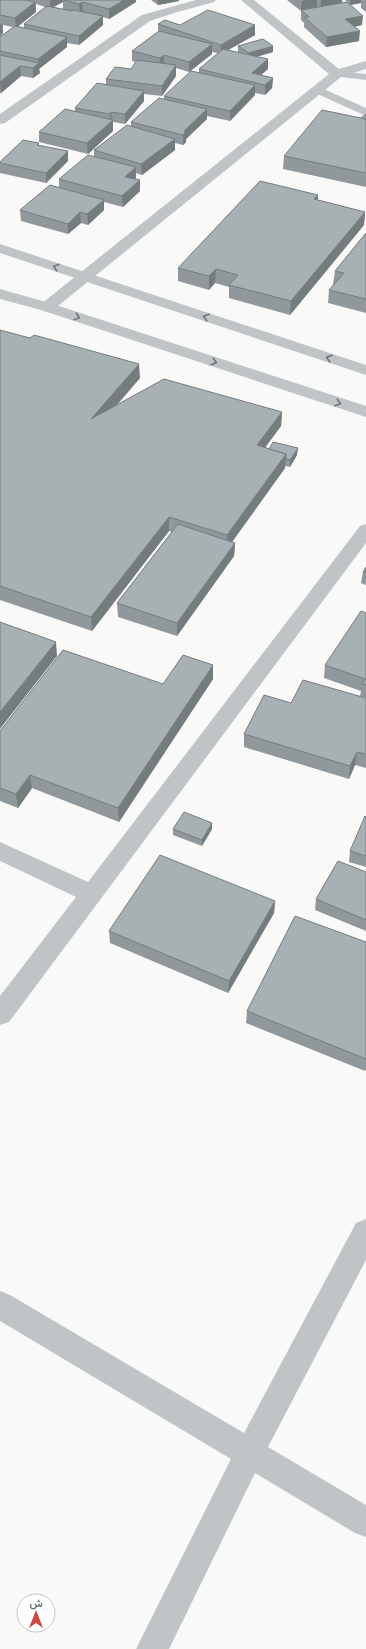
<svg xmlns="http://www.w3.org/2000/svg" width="366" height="1649" viewBox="0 0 366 1649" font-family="'Nunito Sans',Vazirmatn,sans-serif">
<rect width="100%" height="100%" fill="#f9f9f8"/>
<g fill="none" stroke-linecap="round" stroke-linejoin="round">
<!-- service -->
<g fill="#bfc5c7" fill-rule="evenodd">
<polygon points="337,71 366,74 366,80 333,76 331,74 333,72"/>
<polygon points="317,86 366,108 366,116 313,92 311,90 313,88"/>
</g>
<!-- minor -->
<g fill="#bfc5c7" fill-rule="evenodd">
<polygon points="196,0 216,0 214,2 174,13 150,21 5,123 0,124 0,114 142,15"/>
<polygon points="241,0 254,0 339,69 366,61 366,69 341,77 53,310 47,312 41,310 39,307 41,304 329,74"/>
<polygon points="366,524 366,543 9,1022 0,1025 0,996 76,897 0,861 0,842 88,882 360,526"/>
<polygon points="366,1219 366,1260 268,1447 366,1505 366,1537 355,1533 255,1473 169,1649 136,1649 231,1459 0,1321 0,1291 10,1295 244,1433 356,1223"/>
</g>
<!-- tertiary -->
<g fill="#bfc5c7" fill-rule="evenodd">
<polygon points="0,244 366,365 366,375 0,253"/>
<polygon points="0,289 53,304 366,406 366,417 41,310 0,299"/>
</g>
</g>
<!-- wall -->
<g fill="#90989b" fill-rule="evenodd">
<path d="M0 0H136V2L109 19 103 17V25L79 45 67 43V47L39 69 40 73 33 78 21 76 1 93H0V37L13 27 3 25V33L0 36ZM63 2V9L53 7ZM36 4 45 7 24 24V28L18 26 36 12Z"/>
<polygon points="151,0 179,0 179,1 158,5"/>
<polygon points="287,0 342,0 342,3 347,2 345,0 366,0 366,12 361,8 361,3 350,5 362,25 354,27 359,41 326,47 304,27 304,23 301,20 301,11"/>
<polygon points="158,24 180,25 255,25 255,35 228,50 239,53 238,52 238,46 273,52 256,57 268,59 268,69 261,75 273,78 272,88 265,95 255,93 255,95 230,121 207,116 207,119 186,139 186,142 183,145 175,143 175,150 142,175 136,173 136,178 135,179 140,180 140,191 123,207 104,202 104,210 88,225 81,223 68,234 21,221 20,210 59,188 59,179 94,156 94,150 131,126 131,122 164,99 164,96 199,73 199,69 218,53 212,52 212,54 189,72 176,68 176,76 162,96 144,94 144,101 125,124 113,122 113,131 88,154 39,142 39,132 75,111 75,108 106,85 106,79 131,69 136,62 132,61 132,51 158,32"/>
<polygon points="366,114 366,187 283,169 284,156 361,118"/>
<polygon points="39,143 39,145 68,161 46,183 0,173 0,162"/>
<polygon points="318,195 318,200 365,212 364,225 290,315 229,298 229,287 215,283 209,290 178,281 178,268"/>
<polygon points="366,233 366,313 328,303 329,290 334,284 333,284 335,271"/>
<polygon points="0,330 140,378 117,405 282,412 281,426 265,448 297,455 290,467 285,466 285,468 232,542 235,543 234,556 177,636 118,617 117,603 172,532 169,531 92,631 0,600"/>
<polygon points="366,567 366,585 361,583 363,572"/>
<polygon points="366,613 366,768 355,765 349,779 244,747 244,734 291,703 360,696 361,691 324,678 325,665"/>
<polygon points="213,679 119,822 32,788 18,808 0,801 0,731 163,684"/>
<polygon points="366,817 366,867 349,862 350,851"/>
<polygon points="173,829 212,829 202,846 173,835"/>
<polygon points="366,872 366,931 315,910 316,899"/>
<polygon points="275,901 274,913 228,993 110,943 109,931"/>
<polygon points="366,942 366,1069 365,1071 246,1023 247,1011"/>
</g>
<!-- shaded-wall -->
<g fill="#757c7e">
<polygon points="50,0 63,0 63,2 50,9"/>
<polygon points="124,0 136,0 136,2 109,19 109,9"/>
<polygon points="157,0 179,0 179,1 158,5"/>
<polygon points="306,0 317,0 317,7 301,11 302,1"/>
<polygon points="321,0 342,0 342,5 320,10"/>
<polygon points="350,0 361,0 361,3 350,5"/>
<polygon points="35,2 36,12 16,28 15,18"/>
<polygon points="82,2 83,12 80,14 79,4"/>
<polygon points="103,16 103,25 79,45 79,36"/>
<polygon points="363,16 362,25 344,29 345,19"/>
<polygon points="2,23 3,33 0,36 0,25"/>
<polygon points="255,25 255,35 221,54 221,45"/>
<polygon points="360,31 359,41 326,47 327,37"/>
<polygon points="67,37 67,47 39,69 40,73 33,78 33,68 39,63 38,59"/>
<polygon points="212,44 212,54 189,72 189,62"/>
<polygon points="273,46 273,52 249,59 249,53"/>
<polygon points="164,55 164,65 160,68 160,58"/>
<polygon points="268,59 268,69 253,82 252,73"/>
<polygon points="176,65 176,76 162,96 162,86"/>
<polygon points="20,66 21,76 1,93 0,82"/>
<polygon points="273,78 272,88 265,95 265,85"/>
<polygon points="255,85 255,95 230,121 230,111"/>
<polygon points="144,91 144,101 125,124 125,114"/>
<polygon points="207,109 207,119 186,139 186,142 183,145 183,135 184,131"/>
<polygon points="111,112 112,121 113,120 113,131 88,154 87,143 110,123 110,114"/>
<polygon points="175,139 175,150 142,175 141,164"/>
<polygon points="68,151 68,161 46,183 46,173"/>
<polygon points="136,167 136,178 126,187 125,177"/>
<polygon points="140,180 140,191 123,207 122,196"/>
<polygon points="318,195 317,208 314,199"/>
<polygon points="104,200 104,210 88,225 87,214"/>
<polygon points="80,212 81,223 68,234 68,224"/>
<polygon points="365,212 364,225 290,315 291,301"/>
<polygon points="216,269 215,283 209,290 209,276"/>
<polygon points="139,364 140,378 92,433 91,419"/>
<polygon points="282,412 281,426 256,459 257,445"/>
<polygon points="298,448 297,455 290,467 290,460"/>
<polygon points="286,454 285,468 227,549 227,535"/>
<polygon points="169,517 169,531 92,631 91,617"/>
<polygon points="235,543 234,556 177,636 177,623"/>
<polygon points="56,642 57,656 0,729 0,712"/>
<polygon points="213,665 213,679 119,822 118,808"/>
<polygon points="357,752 355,765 349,779 350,766"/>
<polygon points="30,775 32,788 18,808 16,794"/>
<polygon points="212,823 212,829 202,846 202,840"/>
<polygon points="275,901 274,913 228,993 229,981"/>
</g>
<!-- building -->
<g fill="#a7b1b4" stroke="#757c7e">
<polygon points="0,0 26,0 35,2 15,18 0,15"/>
<polygon points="64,0 124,0 109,9 82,2 79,4"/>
<polygon points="347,2 363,16 345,19 360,31 327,37 304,17 309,17 301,10"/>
<polygon points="47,6 72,11 73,10 103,16 79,36 24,24"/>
<polygon points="208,10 255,25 221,45 158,24 165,20 180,25"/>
<polygon points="15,26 67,37 38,59 0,51 0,37"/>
<polygon points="159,31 212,44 189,62 164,55 160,58 132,51"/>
<polygon points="263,39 273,46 249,53 238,46"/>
<polygon points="223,49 268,59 252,73 273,78 265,85 199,69"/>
<polygon points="0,55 39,63 33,68 20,66 0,82"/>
<polygon points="137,60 176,65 162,86 106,79 115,67 131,69"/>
<polygon points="191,71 255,85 230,111 164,96"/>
<polygon points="97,83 144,91 125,114 111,112 110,114 75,108"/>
<polygon points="159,98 207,109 184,131 186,131 183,135 131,122"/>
<polygon points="65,109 113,120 87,143 39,132"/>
<polygon points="322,110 366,119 366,173 284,156"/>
<polygon points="366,114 366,119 361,118"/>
<polygon points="127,125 175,139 141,164 94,150"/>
<polygon points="23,140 39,143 37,145 68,151 46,173 0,163 0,162"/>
<polygon points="88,155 136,167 125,177 140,180 122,196 59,179"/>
<polygon points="260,181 318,195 314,199 365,212 291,301 229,285 238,275 216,269 209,276 178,268"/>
<polygon points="50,185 104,200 87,214 80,212 68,224 20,210"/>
<polygon points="366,233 366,299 329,290 344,273 335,271"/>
<polygon points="0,330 30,338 34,335 139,364 91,419 164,379 282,412 257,445 286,454 227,535 169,517 91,617 0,586"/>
<polygon points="273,442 298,448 290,460 286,459 286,454 269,449"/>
<polygon points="178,524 235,543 177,623 117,603"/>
<polygon points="366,567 366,573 363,572"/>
<polygon points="361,611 366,613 366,685 362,684 365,679 325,665"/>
<polygon points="0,622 56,642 0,712"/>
<polygon points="63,650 163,684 183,655 213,665 118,808 30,775 16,794 0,788 0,731"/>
<polygon points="303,680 366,698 366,754 357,752 350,766 244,734 264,695 291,703"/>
<polygon points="184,812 212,823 202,840 173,829"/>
<polygon points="365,816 366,817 366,856 350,851"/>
<polygon points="160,855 275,901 229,981 109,931"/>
<polygon points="338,861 366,872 366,920 316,899"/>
<polygon points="295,916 366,942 366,1059 247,1011"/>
</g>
<!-- one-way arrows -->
<defs><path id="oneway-chevron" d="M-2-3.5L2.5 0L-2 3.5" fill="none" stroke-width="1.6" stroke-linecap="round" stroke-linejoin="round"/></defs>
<g stroke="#68787d">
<use href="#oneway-chevron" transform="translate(56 267) rotate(-161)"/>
<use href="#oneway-chevron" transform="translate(77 317) rotate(18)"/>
<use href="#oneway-chevron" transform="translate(206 317) rotate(-162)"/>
<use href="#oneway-chevron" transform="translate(329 358) rotate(-162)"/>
<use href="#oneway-chevron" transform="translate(214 362) rotate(18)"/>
<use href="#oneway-chevron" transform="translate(338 403) rotate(18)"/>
</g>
<!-- north arrow -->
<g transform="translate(36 1613)"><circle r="19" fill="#ffffff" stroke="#c1c7c9"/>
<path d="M0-3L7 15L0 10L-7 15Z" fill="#ce4643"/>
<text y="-6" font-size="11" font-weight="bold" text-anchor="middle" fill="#637479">ش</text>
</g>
</svg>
